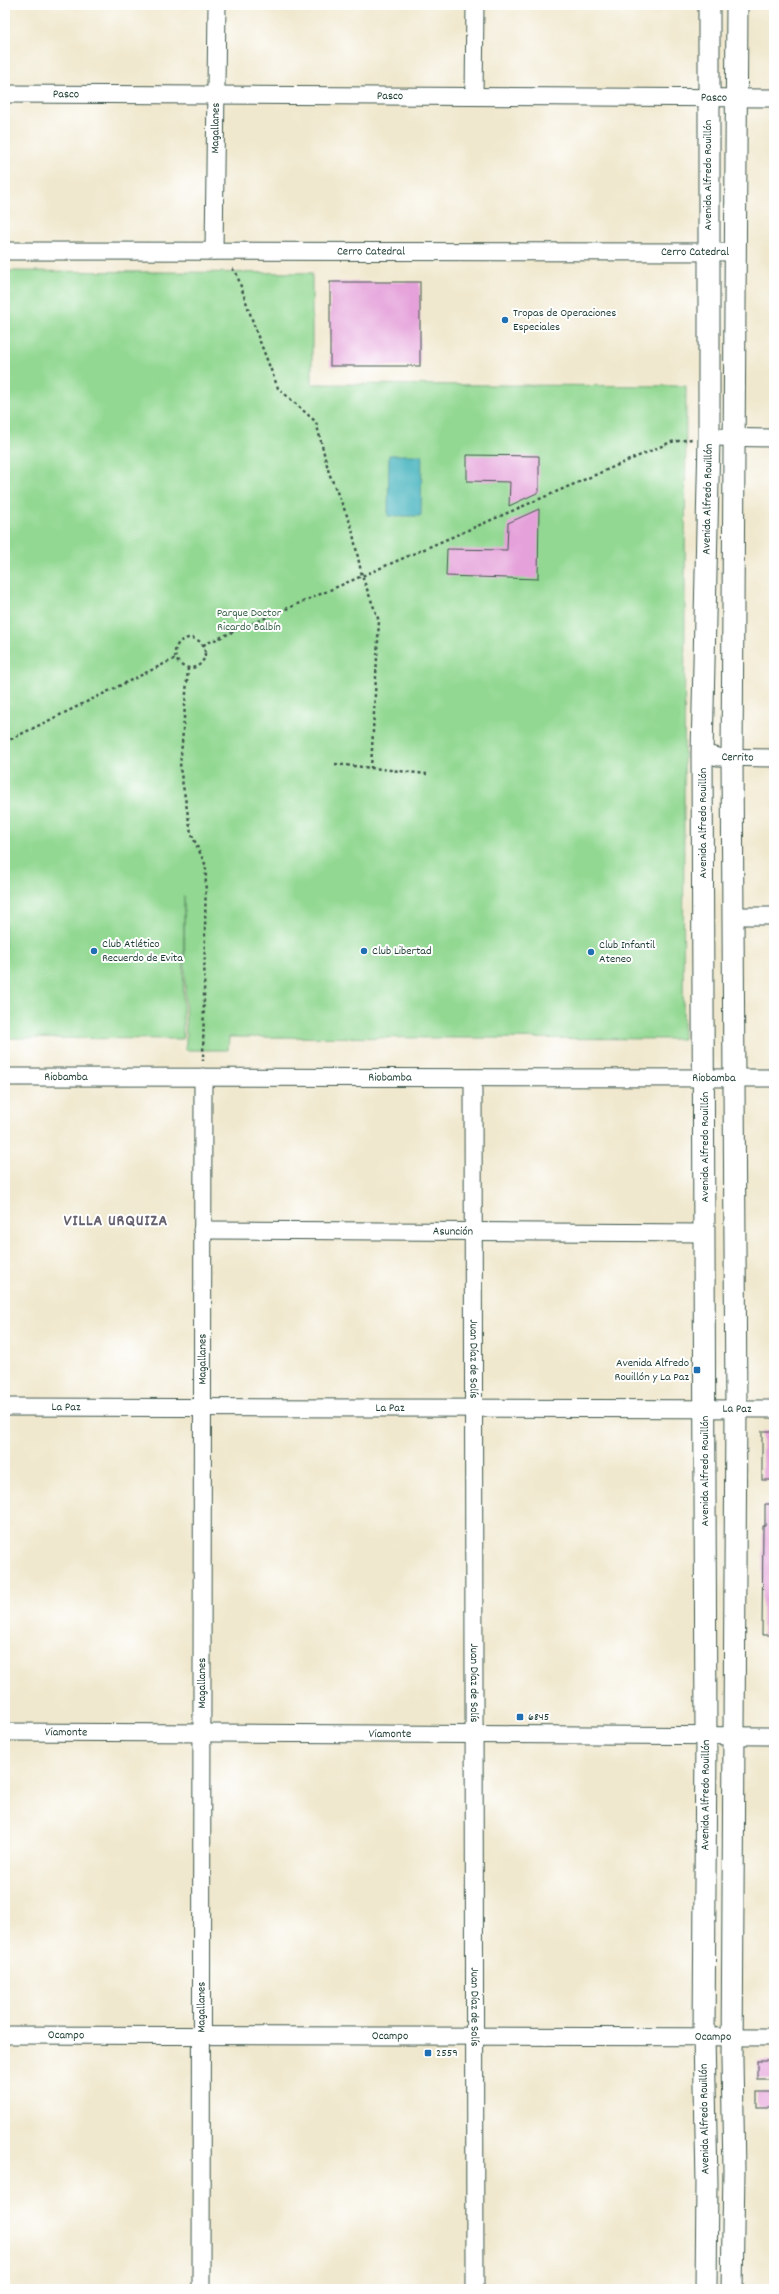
<svg xmlns="http://www.w3.org/2000/svg" width="779" height="2294" viewBox="0 0 779 2294" font-family="Dekko,sans-serif">
<rect width="100%" height="100%" fill="#fff"/>
<filter id="ink" filterUnits="userSpaceOnUse"><feTurbulence type="fractalNoise" baseFrequency=".025" numOctaves="2"/><feDisplacementMap in="SourceGraphic" scale="8" xChannelSelector="R" yChannelSelector="G"/><feConvolveMatrix kernelMatrix="1 2 1 2 8 2 1 2 1" color-interpolation-filters="sRGB"/></filter>
<filter id="wash" filterUnits="userSpaceOnUse"><feTurbulence type="fractalNoise" baseFrequency=".012" numOctaves="4" result="noise"/><feDisplacementMap in="SourceGraphic" scale="16" xChannelSelector="R" yChannelSelector="G"/><feGaussianBlur stdDeviation="0.9" result="paint"/><feColorMatrix in="noise" values="0 0 0 0 0 0 0 0 0 0 0 0 0 0 0 0 0 1.4 0 .05"/><feComposite in="paint" operator="in"/></filter>
<g filter="url(#wash)">
<rect width="100%" height="100%" fill="#f0e8ce"/>
<!-- green -->
<polygon fill="#92d892" stroke="#588a63" points="5,271 312,273 312,384 686,386 683,1039 229,1037 228,1050 186,1050 184,896 183,1039 5,1038"/>
<!-- water -->
<polygon fill="#44b3be" stroke="#327879" points="389,455 422,455 421,516 388,516"/>
<g id="blocks">
<!-- building -->
<g fill="#e5a2da">
<rect x="330" y="282" width="90" height="84"/>
<polygon points="467,455 539,456 539,492 509,506 510,482 467,481"/>
<polygon points="539,509 538,579 446,576 447,549 507,550 508,523"/>
<rect x="762" y="1431" width="12" height="49"/>
<polygon points="765,1504 774,1504 774,1635 762,1635 763,1526 765,1526"/>
<rect x="757" y="2061" width="17" height="18"/>
<rect x="757" y="2092" width="17" height="15"/>
</g>
</g>
</g>
<g filter="url(#ink)">
<use href="#blocks" fill-opacity="0" stroke="#3e574b" stroke-width="1"/>
<g fill="none" stroke-linecap="round" stroke-linejoin="round">
<defs>
<g id="minor">
<path id="s1" d="M5 94 774 98"/>
<polyline points="474,96 475,5"/>
<path id="s2" d="M5 251 736 252"/>
<path id="s3" d="M214 251 217 5"/>
<polyline points="709,437 774,438"/>
<path id="s4" d="M702 753 718 757 774 758"/>
<polyline points="734,916 774,916"/>
<path id="s5" d="M5 1077 774 1078"/>
<path id="s6" d="M473 1078 475 2289"/>
<path id="s7" d="M202 1230 704 1233"/>
<path id="s8" d="M5 1407 774 1409"/>
<path id="s9" d="M5 1732 774 1736"/>
<path id="s10" d="M5 2035 774 2037"/>
<path id="s11" d="M201 2289 203 1077"/>
</g>
<g id="tertiary">
<path id="s12" d="M706 2289 707 2183 704 2037 706 1735 702 753 709 437V5"/>
<polyline points="732,2289 734,2171 732,2060 736,1409 732,757 737,5"/>
</g>
</defs>
<!-- minor casing -->
<use href="#minor" stroke="#3e574b" stroke-width="19"/>
<!-- tertiary casing -->
<use href="#tertiary" stroke="#3e574b" stroke-width="23"/>
<!-- path -->
<g stroke="#3e574b" stroke-width="2.5" stroke-dasharray="3 3" stroke-linecap="butt">
<polyline points="232,269 236,272 257,334 278,388 316,422 329,473 351,525 362,576 379,621 371,768"/>
<circle cx="190" cy="653" r="15"/>
<polyline points="203,645 671,442 692,439"/>
<polyline points="188,668 180,768 191,833 206,866 203,1061"/>
<polyline points="5,742 176,658"/>
<polyline points="335,764 427,774"/>
</g>
<!-- minor -->
<use href="#minor" stroke="#fff" stroke-width="17"/>
<!-- tertiary -->
<use href="#tertiary" stroke="#fff" stroke-width="21"/>
</g>
</g>
<!-- markers -->
<g fill="#1f6fb2" stroke="#fff" stroke-width="1.5">
<circle cx="505" cy="320" r="4"/>
<circle cx="94" cy="951" r="4"/>
<circle cx="364" cy="951" r="4"/>
<circle cx="591" cy="952" r="4"/>
<rect x="693" y="1366" width="8" height="8" rx="2"/>
<rect x="516" y="1713" width="8" height="8" rx="2"/>
<rect x="424" y="2049" width="8" height="8" rx="2"/>
</g>
<g text-anchor="middle" dominant-baseline="central" stroke-width="4" stroke-linejoin="round" paint-order="stroke">
<!-- street labels -->
<g font-size="12" fill="#1f3d34" stroke="#fff">
<text stroke="none"><textPath href="#s1" startOffset="61">Pasco</textPath></text>
<text stroke="none"><textPath href="#s1" startOffset="385">Pasco</textPath></text>
<text stroke="none"><textPath href="#s1" startOffset="709">Pasco</textPath></text>
<text stroke="none"><textPath href="#s3" startOffset="123">Magallanes</textPath></text>
<text transform="translate(708 175) rotate(-90)">Avenida Alfredo Rouillón</text>
<text stroke="none"><textPath href="#s2" startOffset="366">Cerro Catedral</textPath></text>
<text stroke="none"><textPath href="#s2" startOffset="690">Cerro Catedral</textPath></text>
<text stroke="none"><textPath href="#s12" startOffset="1790">Avenida Alfredo Rouillón</textPath></text>
<text stroke="none"><textPath href="#s4" startOffset="36">Cerrito</textPath></text>
<text transform="translate(703 823) rotate(-90)">Avenida Alfredo Rouillón</text>
<text stroke="none"><textPath href="#s5" startOffset="61">Riobamba</textPath></text>
<text stroke="none"><textPath href="#s5" startOffset="385">Riobamba</textPath></text>
<text stroke="none"><textPath href="#s5" startOffset="709">Riobamba</textPath></text>
<text transform="translate(705 1147) rotate(-90)">Avenida Alfredo Rouillón</text>
<text stroke="none"><textPath href="#s7" startOffset="251">Asunción</textPath></text>
<text stroke="none"><textPath href="#s11" startOffset="930">Magallanes</textPath></text>
<text stroke="none"><textPath href="#s6" startOffset="281">Juan Díaz de Solís</textPath></text>
<text stroke="none"><textPath href="#s8" startOffset="61">La Paz</textPath></text>
<text stroke="none"><textPath href="#s8" startOffset="385">La Paz</textPath></text>
<text stroke="none"><textPath href="#s8" startOffset="732">La Paz</textPath></text>
<text transform="translate(705 1471) rotate(-90)">Avenida Alfredo Rouillón</text>
<text stroke="none"><textPath href="#s11" startOffset="606">Magallanes</textPath></text>
<text stroke="none"><textPath href="#s6" startOffset="605">Juan Díaz de Solís</textPath></text>
<text stroke="none"><textPath href="#s9" startOffset="61">Viamonte</textPath></text>
<text stroke="none"><textPath href="#s9" startOffset="385">Viamonte</textPath></text>
<text stroke="none"><textPath href="#s12" startOffset="494">Avenida Alfredo Rouillón</textPath></text>
<text stroke="none"><textPath href="#s11" startOffset="282">Magallanes</textPath></text>
<text stroke="none"><textPath href="#s6" startOffset="929">Juan Díaz de Solís</textPath></text>
<text stroke="none"><textPath href="#s10" startOffset="61">Ocampo</textPath></text>
<text stroke="none"><textPath href="#s10" startOffset="385">Ocampo</textPath></text>
<text stroke="none"><textPath href="#s10" startOffset="708">Ocampo</textPath></text>
<text transform="translate(705 2119) rotate(-91)">Avenida Alfredo Rouillón</text>
</g>
<!-- poi labels -->
<g font-size="12" fill="#1f3d34" stroke="#fff" text-anchor="start">
<text x="513" y="313">Tropas de Operaciones<tspan x="513" dy="14">Especiales</tspan></text>
<text x="102" y="944">Club Atlético<tspan x="102" dy="14">Recuerdo de Evita</tspan></text>
<text x="599" y="945">Club Infantil<tspan x="599" dy="14">Ateneo</tspan></text>
<text x="372" y="951">Club Libertad</text>
<text x="689" y="1363" text-anchor="end">Avenida Alfredo<tspan x="689" dy="14">Rouillón y La Paz</tspan></text>
<text x="528" y="1717">6845</text>
<text x="436" y="2053">2559</text>
</g>
<!-- park labels -->
<g font-size="12" fill="#3c644c" stroke="#fff">
<text x="249" y="613">Parque Doctor<tspan x="249" dy="14">Ricardo Balbín</tspan></text>
</g>
<!-- district labels -->
<g font-size="16" font-weight="bold" letter-spacing="1" fill="#64606e" stroke="#fff">
<text x="116" y="1221">VILLA URQUIZA</text>
</g>
</g>
<!-- margin -->
<rect width="779" height="2294" fill="none" stroke="#fff" stroke-width="20"/>
</svg>
